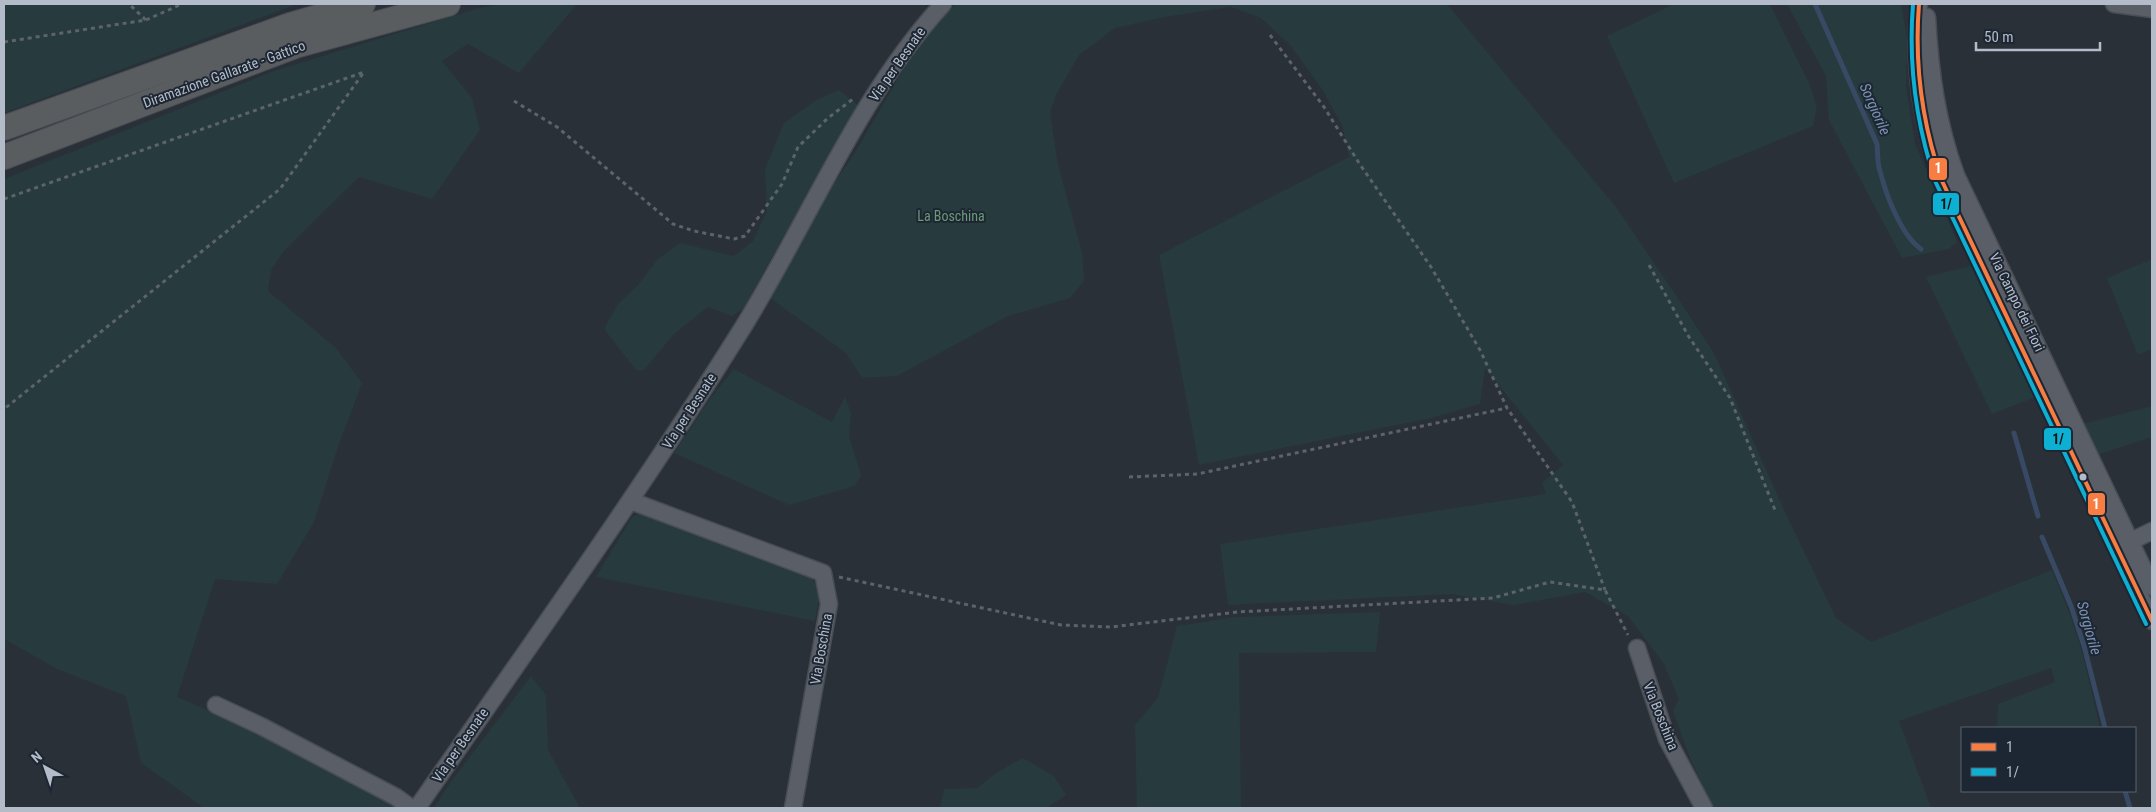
<svg xmlns="http://www.w3.org/2000/svg" width="2156" height="812" viewBox="0 0 2156 812" font-family="'Roboto Condensed',sans-serif">
<rect width="100%" height="100%" fill="#2a3038"/>
<!-- green -->
<g fill="#273a3e">
<polygon points="4,4 298,4 4,113"/>
<polygon points="501,4 577,4 519,73 468,44 442,61 472,98 480,130 432,199 359,177 284,251 271,270 268,291 336,348 362,383 339,444 314,522 277,584 215,579 177,697 362,777 398,808 204,808 141,763 126,696 57,669 4,639 4,179 274,71 479,8"/>
<polygon points="955,4 1447,4 1616,207 1673,291 1714,353 1785,512 1836,618 1871,642 2052,570 2071,617 2083,655 2100,728 1997,727 1998,704 2055,682 2051,668 1899,721 1931,808 1713,808 1690,758 1673,711 1679,699 1664,664 1628,616 1585,592 1514,605 1451,594 1228,605 1220,544 1546,494 1542,483 1563,465 1485,368 1480,404 1431,418 1199,465 1159,255 1349,157 1342,125 1322,89 1290,45 1261,18 1231,7 1164,17 1115,28 1079,55 1057,93 1050,112 1058,165 1082,252 1084,281 1070,298 1008,316 897,376 862,378 846,353 770,298 799,243 831,188 856,151 914,51"/>
<polygon points="1669,4 1770,4 1808,81 1817,106 1813,126 1674,183 1607,36 1670,6"/>
<polygon points="1787,4 1901,4 1907,38 1906,87 1915,144 1957,242 1949,249 1902,258 1829,120 1826,76"/>
<polygon points="839,90 858,105 743,309 732,316 708,307 674,334 644,370 636,370 604,329 618,304 637,286 658,259 680,243 734,256 753,241 767,211 765,169 784,123 816,100"/>
<polygon points="2152,259 2152,349 2138,355 2107,278"/>
<polygon points="1971,266 2035,397 1992,414 1926,277"/>
<polygon points="734,369 832,422 845,397 851,413 849,436 861,475 855,486 789,505 674,453 712,396"/>
<polygon points="2152,406 2152,437 2097,455 2083,424"/>
<path d="M644 512 803 571C824 587 819 597 815 621L596 577 632 517Z"/>
<polygon points="1380,612 1376,652 1239,653 1241,808 1137,808 1135,725 1158,698 1177,626 1236,617"/>
<polygon points="531,676 546,695 548,750 580,808 434,808 450,783"/>
<polygon points="1023,758 1054,776 1066,795 1047,808 940,808 944,789 977,788 996,773"/>
</g>
<g fill="none" stroke-linecap="round" stroke-linejoin="round">
<!-- stream -->
<g stroke="#384963" stroke-width="5">
<path d="M1815 4 1877 144C1878 153 1877 163 1880 171 1886 195 1901 235 1921 249"/>
<polyline points="2014,433 2038,516"/>
<polyline points="2042,537 2071,606 2084,646 2105,728"/>
<polyline points="2125,791 2130,808"/>
</g>
<defs>
<g id="minor">
<path d="M1919 4C1912 65 1921 123 1942 181L2152 621"/>
<polyline points="2114,4 2152,9"/>
<path d="M1927 17C1930 72 1937 123 1956 175L2152 587"/>
<polyline points="631,501 823,573 829,604 793,808"/>
<polyline points="2121,546 2152,531"/>
<polyline points="1637,648 1667,739 1704,808"/>
<polyline points="216,705 261,726 396,797 411,808"/>
<path d="M417 808C526 651 638 495 740 332 808 224 856 99 943 4"/>
</g>
<g id="highway">
<polyline points="4,128 290,25 363,4"/>
<polyline points="4,157 295,46 448,4"/>
</g>
</defs>
<!-- minor casing -->
<use href="#minor" stroke="#484c53" stroke-width="19"/>
<!-- highway casing -->
<use href="#highway" stroke="#474c53" stroke-width="26"/>
<!-- path -->
<g stroke="#5d636a" stroke-width="3" stroke-dasharray="4 4" stroke-linecap="butt">
<polyline points="146,20 182,4"/>
<polyline points="1270,35 1324,107 1359,163 1431,267 1480,350 1507,408 1572,502 1605,590"/>
<polyline points="4,42 146,20 129,4"/>
<polyline points="514,101 557,127 673,224 694,231 734,239 745,236 782,184 798,147 828,118 853,99"/>
<polyline points="4,199 364,72 280,189 4,409"/>
<polyline points="1649,265 1689,337 1730,398 1775,510"/>
<polyline points="1129,477 1197,474 1507,408"/>
<polyline points="839,577 1061,625 1111,627 1237,612 1493,598 1550,582 1605,590 1628,635"/>
</g>
<!-- minor -->
<use href="#minor" stroke="#5a5e66" stroke-width="16"/>
<!-- highway -->
<use href="#highway" stroke="#5a5d60" stroke-width="24"/>
<defs>
<path id="bus-1" d="M1919 4C1914 66 1922 123 1942 181L2152 621"/>
<path id="bus-2" d="M1913 4C1908 66 1916 124 1936 183L2146 624"/>
</defs>
<!-- bus-1 casing -->
<use href="#bus-1" stroke="#1d2633" stroke-width="8"/>
<!-- bus-2 casing -->
<use href="#bus-2" stroke="#1d2633" stroke-width="8"/>
<!-- bus-1 -->
<use href="#bus-1" stroke="#f77d43" stroke-width="4"/>
<!-- bus-2 -->
<use href="#bus-2" stroke="#0dafd3" stroke-width="4"/>
</g>
<!-- markers -->
<circle fill="#b4bcc9" stroke="#1d2633" stroke-width="2" cx="2083" cy="477" r="4.5"/>
<g text-anchor="middle" dominant-baseline="central" stroke-width="4" stroke-linejoin="round" paint-order="stroke">
<!-- street labels -->
<g font-size="14" fill="#b4bcc9" stroke="#1d2633">
<text transform="translate(897 64) rotate(-55)">Via per Besnate</text>
<text transform="translate(224 74) rotate(-20)">Diramazione Gallarate - Gattico</text>
<text transform="translate(2017 302) rotate(64)">Via Campo dei Fiori</text>
<text transform="translate(689 411) rotate(-57)">Via per Besnate</text>
<text transform="translate(821 649) rotate(-80)">Via Boschina</text>
<text transform="translate(1661 716) rotate(68)">Via Boschina</text>
<text transform="translate(460 745) rotate(-55)">Via per Besnate</text>
</g>
<!-- park labels -->
<g font-size="14" fill="#6b9a76" stroke="#1d2633">
<text x="951" y="216">La Boschina</text>
</g>
<!-- water labels -->
<g font-size="15" font-style="italic" fill="#7c92b1" stroke="#1d2633">
<text transform="translate(1875 109) rotate(66)">Sorgiorile</text>
<text transform="translate(2089 628) rotate(74)">Sorgiorile</text>
</g>
</g>
<g stroke="#1d2633" stroke-width="2">
<rect x="1928" y="157" width="20" height="24" rx="5" fill="#f77d43"/>
<rect x="1932" y="192" width="28" height="24" rx="5" fill="#0dafd3"/>
<rect x="2043" y="427" width="29" height="24" rx="5" fill="#0dafd3"/>
<rect x="2087" y="492" width="19" height="24" rx="5" fill="#f77d43"/>
</g>
<g font-size="14" text-anchor="middle" font-weight="bold" fill="#fff">
<text x="1938" y="173">1</text>
<text x="2096" y="509">1</text>
</g>
<g font-size="14" text-anchor="middle" font-weight="bold" fill="#111">
<text x="1946" y="209">1/</text>
<text x="2058" y="444">1/</text>
</g>
<!-- border -->
<rect width="2156" height="812" fill="none" stroke="#b4bcc9" stroke-width="10"/>
<!-- legend -->
<rect x="1961" y="727" width="175" height="65" fill="#1d2633" stroke="#59626f"/>
<rect x="1971" y="743" width="25" height="8" fill="#f77d43" stroke="#59626f"/>
<text x="2006" y="752" font-size="15" fill="#b4bcc9">1</text>
<rect x="1971" y="768" width="25" height="8" fill="#0dafd3" stroke="#59626f"/>
<text x="2006" y="777" font-size="15" fill="#b4bcc9">1/</text>
<!-- north arrow -->
<g transform="translate(45 767) rotate(320)" stroke="#1d2633" stroke-width="4" paint-order="stroke">
<path d="M0-4L9 19L0 12L-9 19Z" fill="#b4bcc9"/>
<text y="-8" font-size="14" font-weight="bold" text-anchor="middle" fill="#b4bcc9">N</text>
</g>
<!-- scale -->
<path d="M1976 42v8h124v-8" fill="none" stroke="#b4bcc9" stroke-width="2.5"/>
<text x="1984" y="42" font-size="15" fill="#b4bcc9" stroke="#1d2633" stroke-width="4" paint-order="stroke">50 m</text>
</svg>
